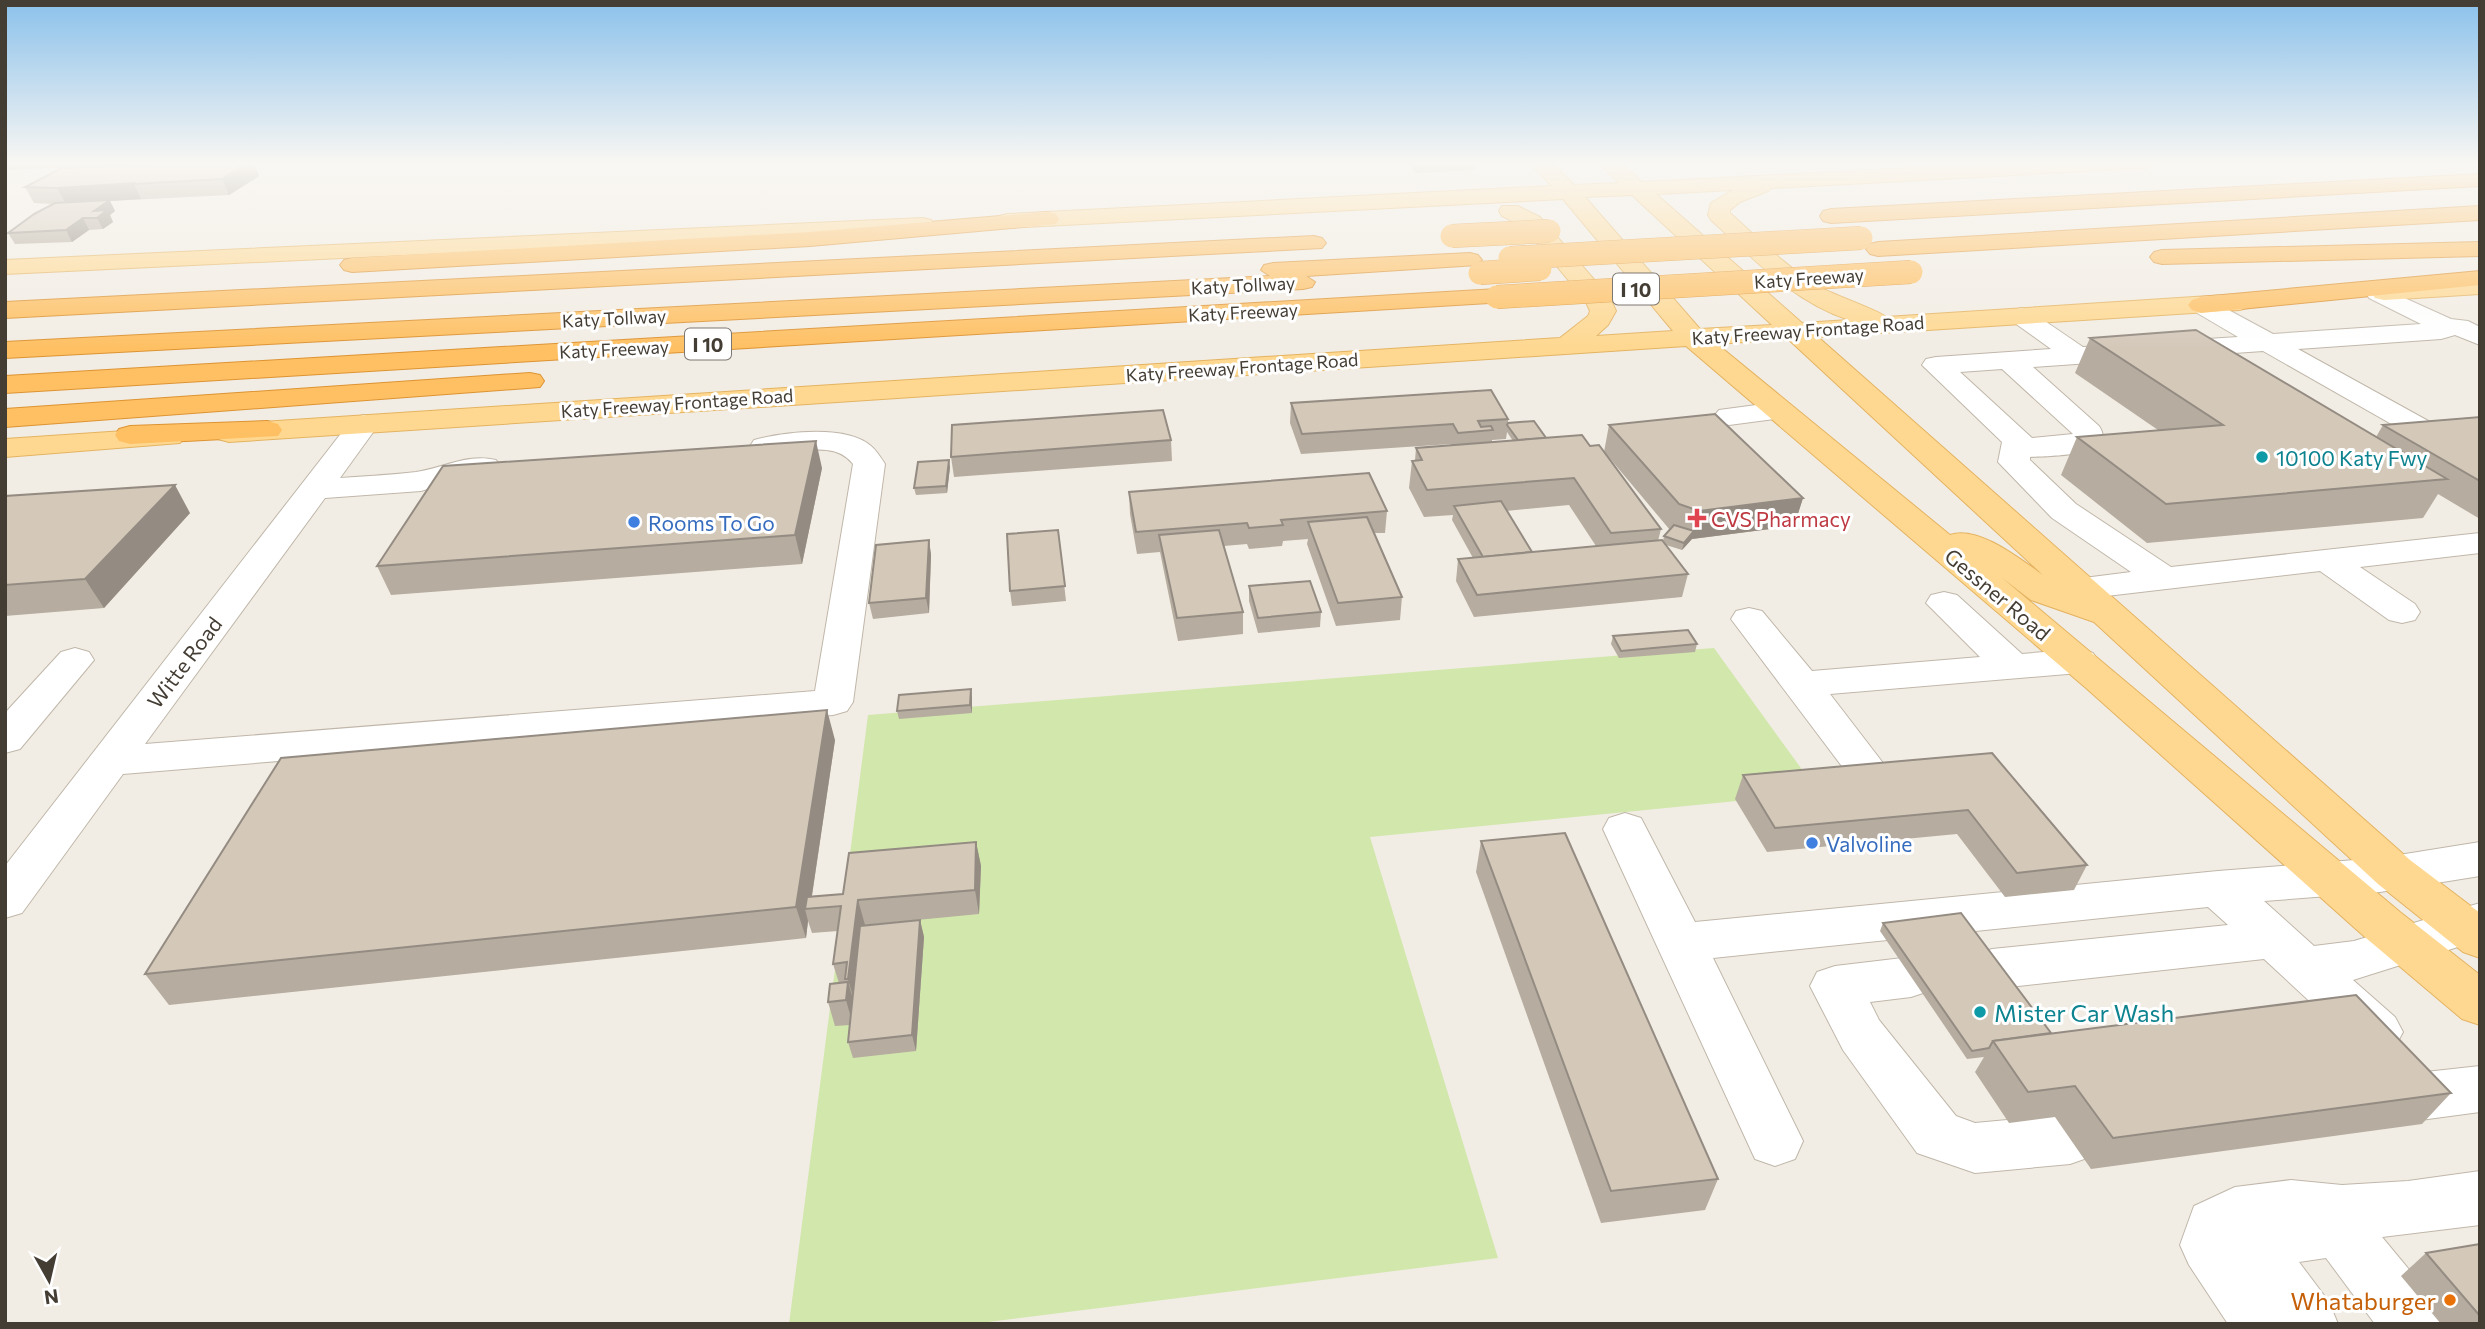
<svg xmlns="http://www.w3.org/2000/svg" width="2485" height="1329" viewBox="0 0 2485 1329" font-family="Commissioner,sans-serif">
<rect width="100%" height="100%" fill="#f2ede4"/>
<!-- green -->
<polygon fill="#d1e7ac" points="1714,648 1819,793 1370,837 1498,1258 972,1324 789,1324 868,715"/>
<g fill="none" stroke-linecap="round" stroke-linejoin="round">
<defs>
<g id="minor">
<path d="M2378 286 2451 319 2468 321 2480 327V345L2455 335 2441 339 2298 349 2459 438 2463 444 2459 450 2448 453 2437 450 2263 351 2033 367 2099 426C2120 457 2047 456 2030 457V460L2076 504 2171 567 2480 533V553L2360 567 2415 604 2420 612 2415 620 2402 623 2389 620 2320 571 2081 599 2068 596 2063 588 2068 580 2131 572 2052 518 1998 462 2002 442 1922 365 1926 359 1936 357 2051 349 2012 321 2008 316 2012 311 2021 308 2030 311 2083 347 2238 337 2192 310 2188 305 2192 300 2201 297 2210 300 2273 334 2421 324 2369 298 2366 293 2369 288ZM2002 369 2073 434 2032 438 1960 372Z"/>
<polygon points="1779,402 1789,405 1794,411 1789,417 1729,425 1719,422 1714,416 1719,410"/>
<path d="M364 415 375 418 379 424 340 478C365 476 391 475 416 472 444 468 467 453 496 460L501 467 496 474 465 478 421 491 325 498 145 744 815 691 853 464C831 435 784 460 754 452L750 446 754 440C784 432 846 424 871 446 877 451 881 458 885 464L853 702 847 711 833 715 123 774 22 913 5 918V866L353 418Z"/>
<polygon points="1944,592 1957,595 2022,654 2079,649 2093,653 2098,661 2093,669 2079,673 1830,694 1883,763 1877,773 1862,777 1847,773 1731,619 1736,611 1749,608 1762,611 1812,671 1980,657 1926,603 1931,595"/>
<polygon points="75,648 89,652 94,660 20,749 5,753 5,713 61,652"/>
<polygon points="1625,813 1641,818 1695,922 2218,871 2380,858 2480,842 2480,876 2380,892 2264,901 2314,946 2354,941 2480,903 2480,940 2353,980 2395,1017 2403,1032 2395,1047 2377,1054 2359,1047 2264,959 1992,989 1974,983 1967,969 1974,955 1992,949 2228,925 2208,907 1713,958 1803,1141 1795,1159 1775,1166 1755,1159 1603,829 1609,818"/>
<polygon points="1911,957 1929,963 1936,977 1929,991 1911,997 1870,1002 1879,1020 1956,1116 1975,1123 2070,1114 2090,1121 2098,1139 2090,1157 2070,1164 1975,1173 1917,1153 1843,1050 1810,986 1817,972 1835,966"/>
<polygon points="2480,1066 2480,1112 2398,1123 2379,1116 2371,1099 2379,1082 2398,1075"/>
<polygon points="2480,1171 2480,1225 2382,1237 2436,1302 2445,1324 2375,1324 2326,1258 2299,1262 2329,1302 2338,1324 2228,1324 2189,1265 2180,1245 2194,1206 2235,1187 2291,1180 2342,1185 2408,1181"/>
</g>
<g id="major">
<path d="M1529 162H1551L1574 185 1619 183 1598 162H1620L1642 182 2025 162H2156L2153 166 2146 168 1771 188 1768 191 1740 202 1730 210V213C1758 238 1785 266 1818 286 1831 294 1881 311 1886 317L2240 294 2249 297 2253 302 2249 307 2240 310 1818 337 2410 860 2480 913V958L2463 952 2378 884 2094 622 2031 600 2001 577 2400 912 2480 975V1025L2462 1019 2366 938 2086 688 1686 346 229 442 218 439 214 433 218 427 229 424 1560 338 1588 316 1590 311 1585 300 1524 227 1502 216 1499 211 1502 206H1518L1540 217 1610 298 1616 311 1608 325 1596 336 1673 331 1563 199 1007 228 999 226 996 221 999 216 1007 214 1552 186ZM1733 190 1711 203 1708 215 1711 220C1753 258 1793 302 1849 320L1802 323 1656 194ZM1632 195 1772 325 1700 329 1585 197ZM1788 339 2043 575C2020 559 1978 525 1950 535L1717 344Z"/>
<polygon points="923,218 931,220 934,225 931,230 5,274 5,260"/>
<polygon points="2480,280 2480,294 2384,300 2375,298 2372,293 2375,288 2384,286"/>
<polygon points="169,428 180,431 184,437 180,443 5,457 5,439"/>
</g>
<g id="highway">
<polygon points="2480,174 2480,186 1831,223 1823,221 1820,216 1823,211 1831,209"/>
<polygon points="2480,206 2480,220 1878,256 1870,254 1866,249 1870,244 1878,242"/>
<polygon points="1048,212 1056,214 1059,219 1056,224 810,246 352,272 344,270 340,265 344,260 352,258 810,232"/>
<polygon points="1314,236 1322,238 1326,243 1322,248 5,318 5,302"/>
<polygon points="2480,242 2480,256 2162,264 2154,262 2150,257 2154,252 2162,250"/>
<polygon points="1470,253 1478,255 1482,260 1478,265 1306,276 1315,282 1312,287 1303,289 5,358 5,342 1270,276 1261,270 1264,265 1273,263"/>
<polygon points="2480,271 2480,285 2201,313 2192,310 2188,305 2192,300 2201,297"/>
<polygon points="1497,289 1506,292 1510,297 1506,302 5,393 5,376"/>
<polygon points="530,373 540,375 544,381 540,387 5,427 5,409"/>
<polygon points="267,421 278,424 282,430 278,436 130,444 119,441 115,435 119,429 130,426"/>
</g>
</defs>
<!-- minor casing -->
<use href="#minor" stroke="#c0b7aa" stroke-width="2"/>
<!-- major casing -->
<use href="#major" stroke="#e4b361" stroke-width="2"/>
<!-- highway casing -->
<use href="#highway" stroke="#dd9333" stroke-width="2"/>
<!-- minor -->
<use href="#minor" fill="#fff" fill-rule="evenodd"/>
<!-- major -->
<use href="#major" fill="#fed891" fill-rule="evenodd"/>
<!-- highway -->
<use href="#highway" fill="#fec063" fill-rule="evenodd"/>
<defs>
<g id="highway-bridge">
<polyline points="1452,236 1549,231"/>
<polyline points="1510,258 1861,238"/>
<polyline points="1480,273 1540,269"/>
<polyline points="1497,297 1911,272"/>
</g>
</defs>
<!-- highway-bridge casing -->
<use href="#highway-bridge" stroke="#dd9333" stroke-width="24" stroke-linecap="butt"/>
<!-- highway-bridge -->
<use href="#highway-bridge" stroke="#fec063" stroke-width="23"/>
</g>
<!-- wall -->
<g fill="#b6ac9f" fill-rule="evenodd">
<polygon points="5,162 193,162 5,170"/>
<polygon points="203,162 253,162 259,176 229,195 110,201 115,211 110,215 113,222 103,229 89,230 72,242 15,244 8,233 53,204 34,203 25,187"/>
<polygon points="1408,162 1476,162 1475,170 1415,173"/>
<polygon points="2090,338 2376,437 2383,425 2480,417 2480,519 2438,494 2423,518 2147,543 2061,475 2077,437 2158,430 2075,373"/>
<path d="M1291 403 1508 419V423L1546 438 1590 446 1604 452 1609 425 1803 498 1794 526 1692 539 1682 550 1666 545 1688 574 1682 597 1474 617 1456 581 1458 559 1473 558 1452 520 1453 515 1424 517 1409 488 1412 461 1415 460 1416 448 1451 445V444L1301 454 1290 423ZM1507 432 1513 441 1492 442V440L1506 439ZM1607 455 1670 530 1664 536 1663 541H1658L1661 529ZM1569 505 1596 546 1532 552 1506 511Z"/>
<polygon points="1171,440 1172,461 954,477 951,457"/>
<polygon points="950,467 947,493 916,495 914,488"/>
<polygon points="822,468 802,564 391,595 377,566"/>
<polygon points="1129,492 1387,511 1385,533 1374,533 1402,597 1400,620 1336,626 1307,544 1308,539 1283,541 1282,546 1249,549 1247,544 1224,546 1243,612 1243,634 1178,641 1160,552 1137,554 1130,514"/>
<polygon points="5,496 190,513 104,608 5,616"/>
<polygon points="1058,530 1066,601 1012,606 1010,591"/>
<polygon points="929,540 931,555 929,613 873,619 869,603"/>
<polygon points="1249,586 1321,612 1320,627 1258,633 1249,601"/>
<polygon points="1613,636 1697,644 1695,652 1619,658 1611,644"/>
<polygon points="971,689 972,697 972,713 899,719 897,711"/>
<polygon points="835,740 812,896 843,894 976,842 981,866 979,914 865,925 864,926 920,920 924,937 916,1051 853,1058 848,1042 850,1025 835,1026 828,1002 839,983 833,964 838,931 812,933 808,921 806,938 169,1005 145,974"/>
<polygon points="1992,753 2087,865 2074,890 2005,897 1957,834 1767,852 1735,799 1743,775"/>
<polygon points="1481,841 1718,1179 1705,1210 1601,1223 1476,872"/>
<polygon points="1883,923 2051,1033 2451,1093 2422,1124 2091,1169 2055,1117 2009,1123 1975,1072 1984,1057 1967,1059 1880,931"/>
<polygon points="2480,1244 2480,1324 2441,1324 2401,1276 2426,1253"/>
</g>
<!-- shaded-wall -->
<g fill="#948c82">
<polygon points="248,162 253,162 259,176 229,195 222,179"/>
<polygon points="136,183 134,184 141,199 110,201 115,211 110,215 113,222 103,229 97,218 66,204 57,188"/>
<polygon points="83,218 89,230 72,242 66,230"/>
<polygon points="816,441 822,468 802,564 795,535"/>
<polygon points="949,460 950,467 947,493 946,486"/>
<polygon points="175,485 190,513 104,608 85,579"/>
<polygon points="1803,498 1794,526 1692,539 1682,550 1684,543 1694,531 1699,511"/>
<polygon points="929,540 931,555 929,613 926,598"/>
<polygon points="971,689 972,697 972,713 970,705"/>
<polygon points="827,710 835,740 810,908 805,909 808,921 806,938 796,907"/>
<polygon points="976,842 981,866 979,914 975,890"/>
<polygon points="858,900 865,925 855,1004 848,979"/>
<polygon points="920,920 924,937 916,1051 912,1035"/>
<polygon points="848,982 855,1006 853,1025 846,1000"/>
</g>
<!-- building -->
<g fill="#d4c8b9" stroke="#948c82" stroke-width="2">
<polygon points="203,162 248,162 222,179 134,184 136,183 57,188 25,187 62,168"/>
<polygon points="110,200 94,211 107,210 97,218 83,218 66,230 8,233 34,214 55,203"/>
<polygon points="2196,330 2447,479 2166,504 2077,437 2223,425 2090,338"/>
<polygon points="1491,390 1508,419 1478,421 1481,427 1491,426 1493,430 1458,433 1453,424 1302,434 1291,403"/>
<polygon points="1163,410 1171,440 951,457 952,425"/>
<polygon points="1715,414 1803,498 1699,511 1679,504 1609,425"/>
<polygon points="2480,417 2480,481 2383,425"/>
<polygon points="1534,421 1546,438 1518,440 1507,425 1508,423"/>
<polygon points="1582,435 1590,446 1599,445 1661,529 1611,533 1574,478 1427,490 1412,461 1422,460 1416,448"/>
<polygon points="816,441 795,535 377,566 443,466"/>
<polygon points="949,460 946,486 914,488 918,462"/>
<polygon points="1369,473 1387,511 1281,520 1283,525 1249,528 1247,523 1136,532 1129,492"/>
<polygon points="175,485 85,579 5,585 5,496"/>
<polygon points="1501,501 1532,552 1483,557 1454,506"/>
<polygon points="1367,517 1402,597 1338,603 1308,522"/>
<polygon points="1674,525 1694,531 1684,543 1664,536"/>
<polygon points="1058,530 1065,586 1010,591 1007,534"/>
<polygon points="1219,530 1243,612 1177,618 1159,535"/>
<polygon points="929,540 926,598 869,603 876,545"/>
<polygon points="1662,540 1688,574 1477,595 1458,559"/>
<polygon points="1310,581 1321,612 1258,618 1249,586"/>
<polygon points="1688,630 1697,644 1621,651 1613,636"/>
<polygon points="971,689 970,705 897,711 899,695"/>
<polygon points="827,710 796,907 145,974 281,758"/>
<polygon points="1992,753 2087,865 2017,873 1968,810 1775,828 1743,775"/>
<polygon points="1565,833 1718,1179 1611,1191 1481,841"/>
<polygon points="976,842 975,890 858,900 848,979 845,979 847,962 833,964 841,906 805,909 807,897 843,894 849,853"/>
<polygon points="1961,913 2051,1033 1993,1041 1989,1048 1972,1051 1883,923"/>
<polygon points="920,920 912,1035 848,1042 860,926"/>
<polygon points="848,982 846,1000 828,1002 830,984"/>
<polygon points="2356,995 2451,1093 2113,1138 2075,1086 2028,1092 1993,1041"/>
<polygon points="2480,1244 2480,1316 2426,1253"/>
</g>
<!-- sky -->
<linearGradient id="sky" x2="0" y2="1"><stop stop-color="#8bc1eb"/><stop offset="0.47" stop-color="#f9f7f3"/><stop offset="1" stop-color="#f9f7f3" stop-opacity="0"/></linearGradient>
<rect width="2485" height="348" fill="url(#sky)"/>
<!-- markers -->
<g fill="#0f9aa8" stroke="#fff" stroke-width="2.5">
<circle cx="2262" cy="457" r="7"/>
<circle cx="1980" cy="1012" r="7"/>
</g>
<path fill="#e0444e" stroke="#fff" stroke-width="2.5" d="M1693.5 507.5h7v7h7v7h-7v7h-7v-7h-7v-7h7z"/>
<g fill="#3f7fe0" stroke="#fff" stroke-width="2.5">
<circle cx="634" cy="522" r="7"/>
<circle cx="1812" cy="843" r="7"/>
</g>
<circle fill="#e8710a" stroke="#fff" stroke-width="2.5" cx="2450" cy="1300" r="7"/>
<g text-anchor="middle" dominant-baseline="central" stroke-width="6" stroke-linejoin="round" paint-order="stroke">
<!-- far-street labels -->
<g font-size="18" fill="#443d34" stroke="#fff">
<text transform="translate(1809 278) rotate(-4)">Katy Freeway</text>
<text transform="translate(1243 285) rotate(-3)">Katy Tollway</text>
<text transform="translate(1243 312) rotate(-3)">Katy Freeway</text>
<text transform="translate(614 318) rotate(-3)">Katy Tollway</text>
<text transform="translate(1808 330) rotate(-4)">Katy Freeway Frontage Road</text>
<text transform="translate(614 349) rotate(-3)">Katy Freeway</text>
<text transform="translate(1242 367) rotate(-4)">Katy Freeway Frontage Road</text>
<text transform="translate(677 403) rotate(-4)">Katy Freeway Frontage Road</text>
</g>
<!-- shield labels -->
<g fill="#fff" stroke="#7c7771" stroke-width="2">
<rect x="1613" y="273.5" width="46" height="31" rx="5"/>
<rect x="685" y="328.5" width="46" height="31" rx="5"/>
</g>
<g font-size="19" font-weight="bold" fill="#443d34">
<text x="1636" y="289">I 10</text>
<text x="708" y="344">I 10</text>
</g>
<!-- culture labels -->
<g font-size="21" fill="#0d838f" stroke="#fff" text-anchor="start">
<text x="2276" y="457">10100 Katy Fwy</text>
</g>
<!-- health labels -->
<g font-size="21" fill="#be3a42" stroke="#fff" text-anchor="start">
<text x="1711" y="518">CVS Pharmacy</text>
</g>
<!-- shop labels -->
<g font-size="21" fill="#366cbe" stroke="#fff" text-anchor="start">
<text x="648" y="522">Rooms To Go</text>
<text x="1826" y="843">Valvoline</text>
</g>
<!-- street labels -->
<g font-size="21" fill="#443d34" stroke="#fff">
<text transform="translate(1998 594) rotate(40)">Gessner Road</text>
<text transform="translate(184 662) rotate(-53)">Witte Road</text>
</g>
<!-- near-culture labels -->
<g font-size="24" fill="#0d838f" stroke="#fff" text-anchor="start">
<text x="1994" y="1012">Mister Car Wash</text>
</g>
<!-- near-food labels -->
<g font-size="24" fill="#c56008" stroke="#fff" text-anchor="end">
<text x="2436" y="1300">Whataburger</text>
</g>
</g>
<!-- border -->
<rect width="2485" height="1329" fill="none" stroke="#443d34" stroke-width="14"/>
<!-- north arrow -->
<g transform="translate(49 1280) rotate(172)" stroke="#ffffff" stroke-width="5" paint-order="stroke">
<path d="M0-5L12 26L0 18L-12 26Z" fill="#443d34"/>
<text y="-10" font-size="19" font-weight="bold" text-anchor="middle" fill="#443d34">N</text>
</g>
</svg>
